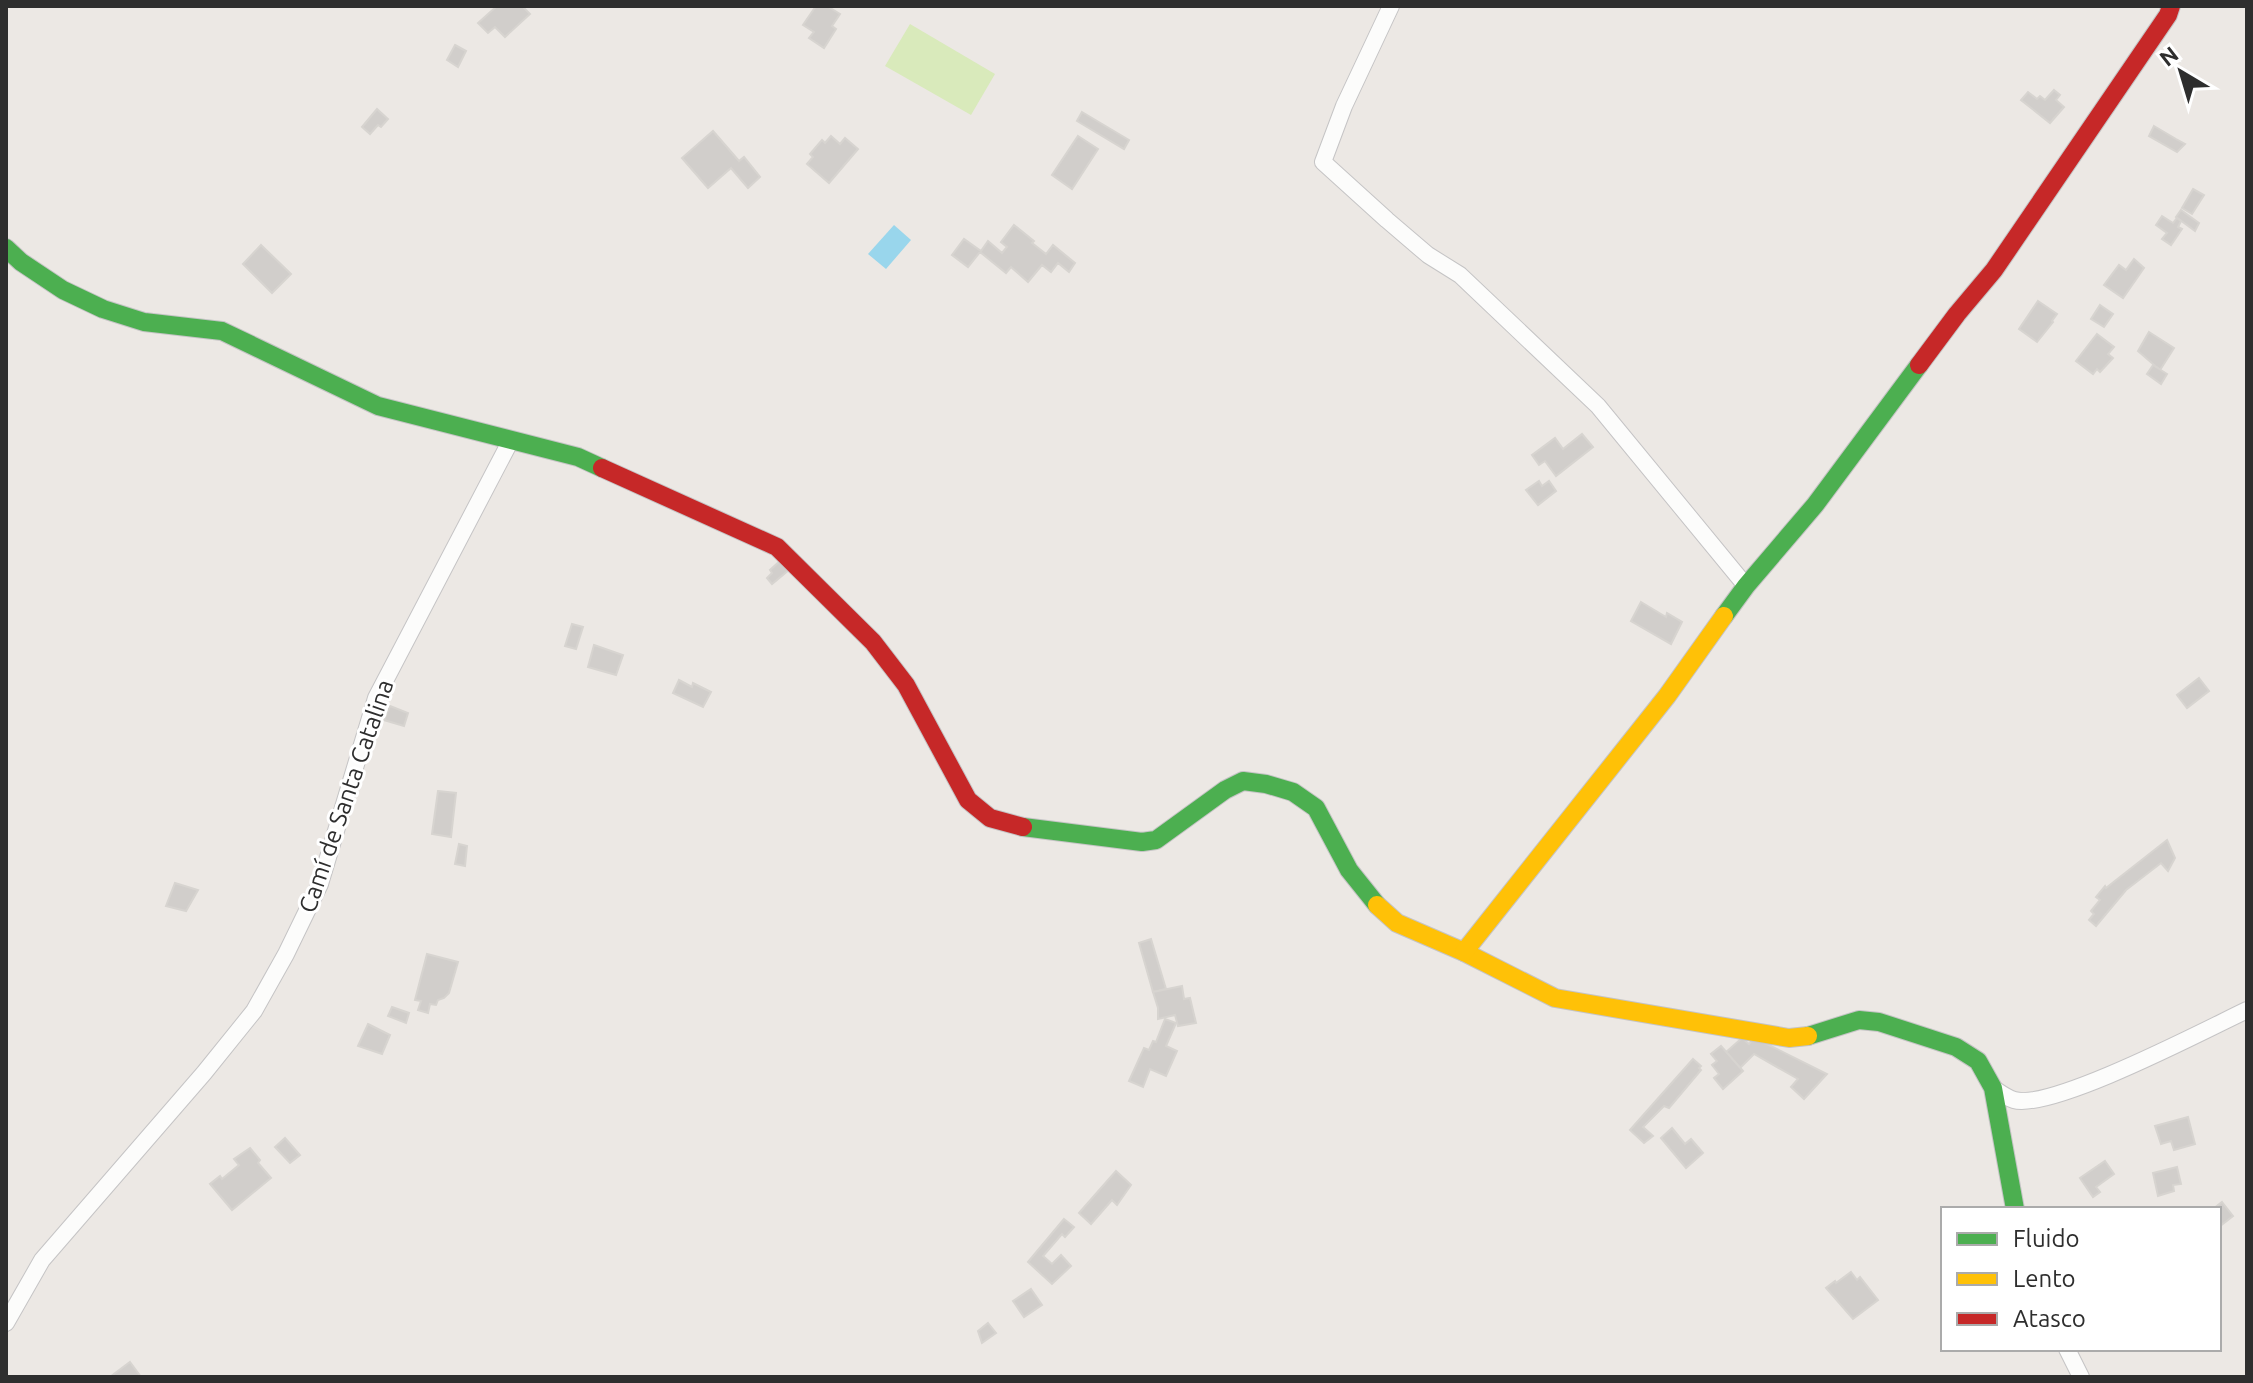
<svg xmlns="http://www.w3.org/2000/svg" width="2253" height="1383" viewBox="0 0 2253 1383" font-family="Ubuntu,sans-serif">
<rect width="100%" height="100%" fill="#ece8e4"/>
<!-- pitch -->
<polygon fill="#d9eabb" points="910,24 995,74 971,115 885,66"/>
<!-- water -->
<polygon fill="#99d6ec" points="894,225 911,240 886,269 868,254"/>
<!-- building -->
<g fill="#d1cecb" stroke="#d7d4d0" stroke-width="2">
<polygon points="497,6 522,6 530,14 505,37 495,27 488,33 478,23"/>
<polygon points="816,6 827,6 840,14 832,26 836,29 824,48 809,38 814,32 803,25"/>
<polygon points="455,45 466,51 458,67 447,60"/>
<polygon points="2054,90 2060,95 2056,100 2064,107 2050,123 2021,100 2028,92 2037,99 2040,96 2045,100"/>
<polygon points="377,109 388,119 381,127 378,125 370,134 362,127"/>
<polygon points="1082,112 1129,140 1124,149 1077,121"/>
<polygon points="2154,126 2176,139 2185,144 2177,152 2149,136"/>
<polygon points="713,131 739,161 744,157 760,177 748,188 731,168 708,188 682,158"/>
<polygon points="831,136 840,144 845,138 858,149 829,183 807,164 813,157 810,154 822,140 825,143"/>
<polygon points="1078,136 1098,149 1072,189 1052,175"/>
<polygon points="2193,189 2204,195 2192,214 2182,208"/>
<polygon points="2181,210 2199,223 2195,231 2176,217"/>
<polygon points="2162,216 2173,223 2177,218 2181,221 2178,227 2182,229 2171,245 2162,239 2167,233 2156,225"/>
<polygon points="1014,225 1034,241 1032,243 1046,254 1053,245 1075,263 1069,272 1058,263 1051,272 1042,265 1028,282 1011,267 1006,273 980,252 968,267 952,255 964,239 981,251 988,241 1002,253 1007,247 1001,242"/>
<polygon points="261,245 291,274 272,293 243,264"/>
<polygon points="2134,259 2144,268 2123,298 2104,285 2119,265 2126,270"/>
<polygon points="2038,301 2057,314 2052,321 2053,322 2037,342 2019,329"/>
<polygon points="2100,305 2113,314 2104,327 2091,319"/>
<polygon points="2149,332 2174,348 2160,370 2138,351"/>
<polygon points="2097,334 2114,347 2108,354 2113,358 2100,372 2097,369 2093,374 2076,361"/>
<polygon points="2153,365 2167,374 2161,384 2147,374"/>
<polygon points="1582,434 1593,447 1556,476 1545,461 1539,465 1532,455 1555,438 1563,449"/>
<polygon points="1539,481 1542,486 1549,481 1556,491 1538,505 1526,490"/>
<polygon points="780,561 789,570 772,584 767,578 772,573 770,570"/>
<polygon points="1641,602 1666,617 1667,613 1682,622 1671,644 1631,621"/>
<polygon points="572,624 583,627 576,649 565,646"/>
<polygon points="594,645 623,655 616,675 588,667"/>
<polygon points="2199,678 2209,691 2187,708 2177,695"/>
<polygon points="679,680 692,687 693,683 711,692 703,707 673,693"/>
<polygon points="390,706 408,713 404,726 384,720"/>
<polygon points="438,791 456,793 451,837 432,834"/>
<polygon points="2167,840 2175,858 2168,871 2161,863 2126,890 2096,926 2089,920 2094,914 2091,911 2100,900 2096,897 2105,886 2106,888"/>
<polygon points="459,844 467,846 465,866 455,864"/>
<polygon points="175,883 198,890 186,911 166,906"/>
<polygon points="1151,939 1166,989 1153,992 1139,943"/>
<polygon points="427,954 458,962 449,993 444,998 438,1000 436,1005 430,1004 428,1013 418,1010 421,1001 415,1000"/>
<polygon points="1182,986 1184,999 1190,998 1196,1023 1178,1026 1175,1015 1158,1019 1158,1008 1153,992"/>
<polygon points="392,1007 409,1013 406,1023 388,1016"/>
<polygon points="1165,1019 1176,1023 1166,1046 1177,1051 1166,1076 1150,1069 1143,1087 1129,1081 1144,1048 1149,1050 1153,1041 1156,1042"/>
<polygon points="368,1024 390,1035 382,1054 358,1046"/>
<polygon points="1742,1038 1749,1044 1753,1039 1767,1044 1827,1074 1804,1099 1791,1087 1798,1079 1754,1054 1740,1068 1726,1052"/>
<polygon points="1721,1046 1743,1071 1723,1089 1714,1078 1719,1074 1712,1065 1717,1061 1711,1054"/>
<polygon points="1693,1059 1701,1066 1699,1068 1701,1070 1669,1108 1664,1106 1643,1127 1653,1136 1644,1143 1630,1130"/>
<polygon points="2188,1117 2195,1144 2174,1150 2171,1141 2161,1144 2155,1126"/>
<polygon points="1672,1128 1685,1144 1691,1139 1703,1153 1686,1168 1661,1138"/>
<polygon points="285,1138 300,1155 290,1163 275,1147"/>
<polygon points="250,1148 260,1160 258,1163 271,1178 232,1210 210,1184 220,1176 222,1179 239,1165 234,1159"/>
<polygon points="2105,1161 2114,1174 2096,1187 2100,1192 2093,1197 2080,1178"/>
<polygon points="2177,1167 2181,1184 2173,1185 2174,1191 2158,1196 2153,1173"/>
<polygon points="1116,1171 1131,1185 1117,1205 1112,1200 1091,1224 1079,1213"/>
<polygon points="2222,1202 2233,1216 2219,1227 2219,1209 2213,1209"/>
<polygon points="1064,1219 1074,1227 1065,1237 1062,1234 1043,1256 1052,1264 1061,1255 1071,1266 1052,1284 1028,1262"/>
<polygon points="1851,1272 1857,1280 1860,1277 1878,1300 1853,1319 1826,1288 1835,1281 1836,1283"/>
<polygon points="1031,1289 1042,1305 1024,1317 1013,1301"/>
<polygon points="988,1323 996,1333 982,1343 978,1331"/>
<polygon points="130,1362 141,1377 110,1377"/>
</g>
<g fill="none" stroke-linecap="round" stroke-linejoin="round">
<defs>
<g id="street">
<polyline points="1391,6 1344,106 1323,162 1387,220 1428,255 1460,275 1598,406 1746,586"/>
<path d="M1993 1088C1999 1092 2007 1098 2014 1100 2051 1111 2207 1029 2247 1010"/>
<polyline points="6,1323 42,1260 204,1073 254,1011 286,954 320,884 376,698 511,440"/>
<polyline points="2067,1349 2081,1377"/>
</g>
<g id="fast">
<polyline points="6,248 21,262 63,290 103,309 144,322 222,331 378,406 578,457 602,468"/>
<polyline points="1724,616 1746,586 1815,505 1919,365"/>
<polyline points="1023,827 1142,842 1156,840 1225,790 1243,781 1266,784 1293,792 1316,808 1349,870 1377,905"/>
<polyline points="1808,1036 1859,1020 1879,1022 1956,1047 1978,1061 1993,1088 2015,1209"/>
</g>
<g id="slow">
<polyline points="1377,905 1397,923 1464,952 1555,998 1789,1038 1808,1036"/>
<polyline points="1464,952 1667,696 1724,616"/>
</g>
<g id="jam">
<polyline points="1919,365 1957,314 1994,270 2168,15 2171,6"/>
<polyline points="602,468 777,547 873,642 906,685 968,800 990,818 1023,827"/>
</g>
</defs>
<!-- street casing -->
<use href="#street" stroke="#c5c4c5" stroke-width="18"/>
<!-- fast casing -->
<use href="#fast" stroke="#c5c4c5" stroke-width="20"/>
<!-- slow casing -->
<use href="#slow" stroke="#c5c4c5" stroke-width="20"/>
<!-- jam casing -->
<use href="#jam" stroke="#c5c4c5" stroke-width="20"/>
<!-- street -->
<use href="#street" stroke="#fcfcfb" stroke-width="16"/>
<!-- fast -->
<use href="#fast" stroke="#4caf50" stroke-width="18"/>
<!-- slow -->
<use href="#slow" stroke="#ffc107" stroke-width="18"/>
<!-- jam -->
<use href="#jam" stroke="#c62828" stroke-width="18"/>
</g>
<g text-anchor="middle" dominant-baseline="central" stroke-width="6" stroke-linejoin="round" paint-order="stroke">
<!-- street labels -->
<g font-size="24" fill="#2e2e2e" stroke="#fff">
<text transform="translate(346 796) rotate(-71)">Camí de Santa Catalina</text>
</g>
</g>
<!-- border -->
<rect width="2253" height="1383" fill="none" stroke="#2e2e2e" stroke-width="16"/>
<!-- legend -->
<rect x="1941" y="1207" width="280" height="144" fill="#ffffff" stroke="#ababab" stroke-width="2"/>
<rect x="1957" y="1233" width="40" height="12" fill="#4caf50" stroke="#ababab" stroke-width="2"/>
<text x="2013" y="1247" font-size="24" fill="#2e2e2e">Fluido</text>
<rect x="1957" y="1273" width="40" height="12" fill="#ffc107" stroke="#ababab" stroke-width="2"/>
<text x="2013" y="1287" font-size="24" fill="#2e2e2e">Lento</text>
<rect x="1957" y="1313" width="40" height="12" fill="#c62828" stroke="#ababab" stroke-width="2"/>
<text x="2013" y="1327" font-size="24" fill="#2e2e2e">Atasco</text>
<!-- north arrow -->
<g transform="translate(2181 72) rotate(322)" stroke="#ffffff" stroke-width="6" paint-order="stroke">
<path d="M0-6L14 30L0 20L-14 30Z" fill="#2e2e2e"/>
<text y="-12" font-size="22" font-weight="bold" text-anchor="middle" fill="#2e2e2e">N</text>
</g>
</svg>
